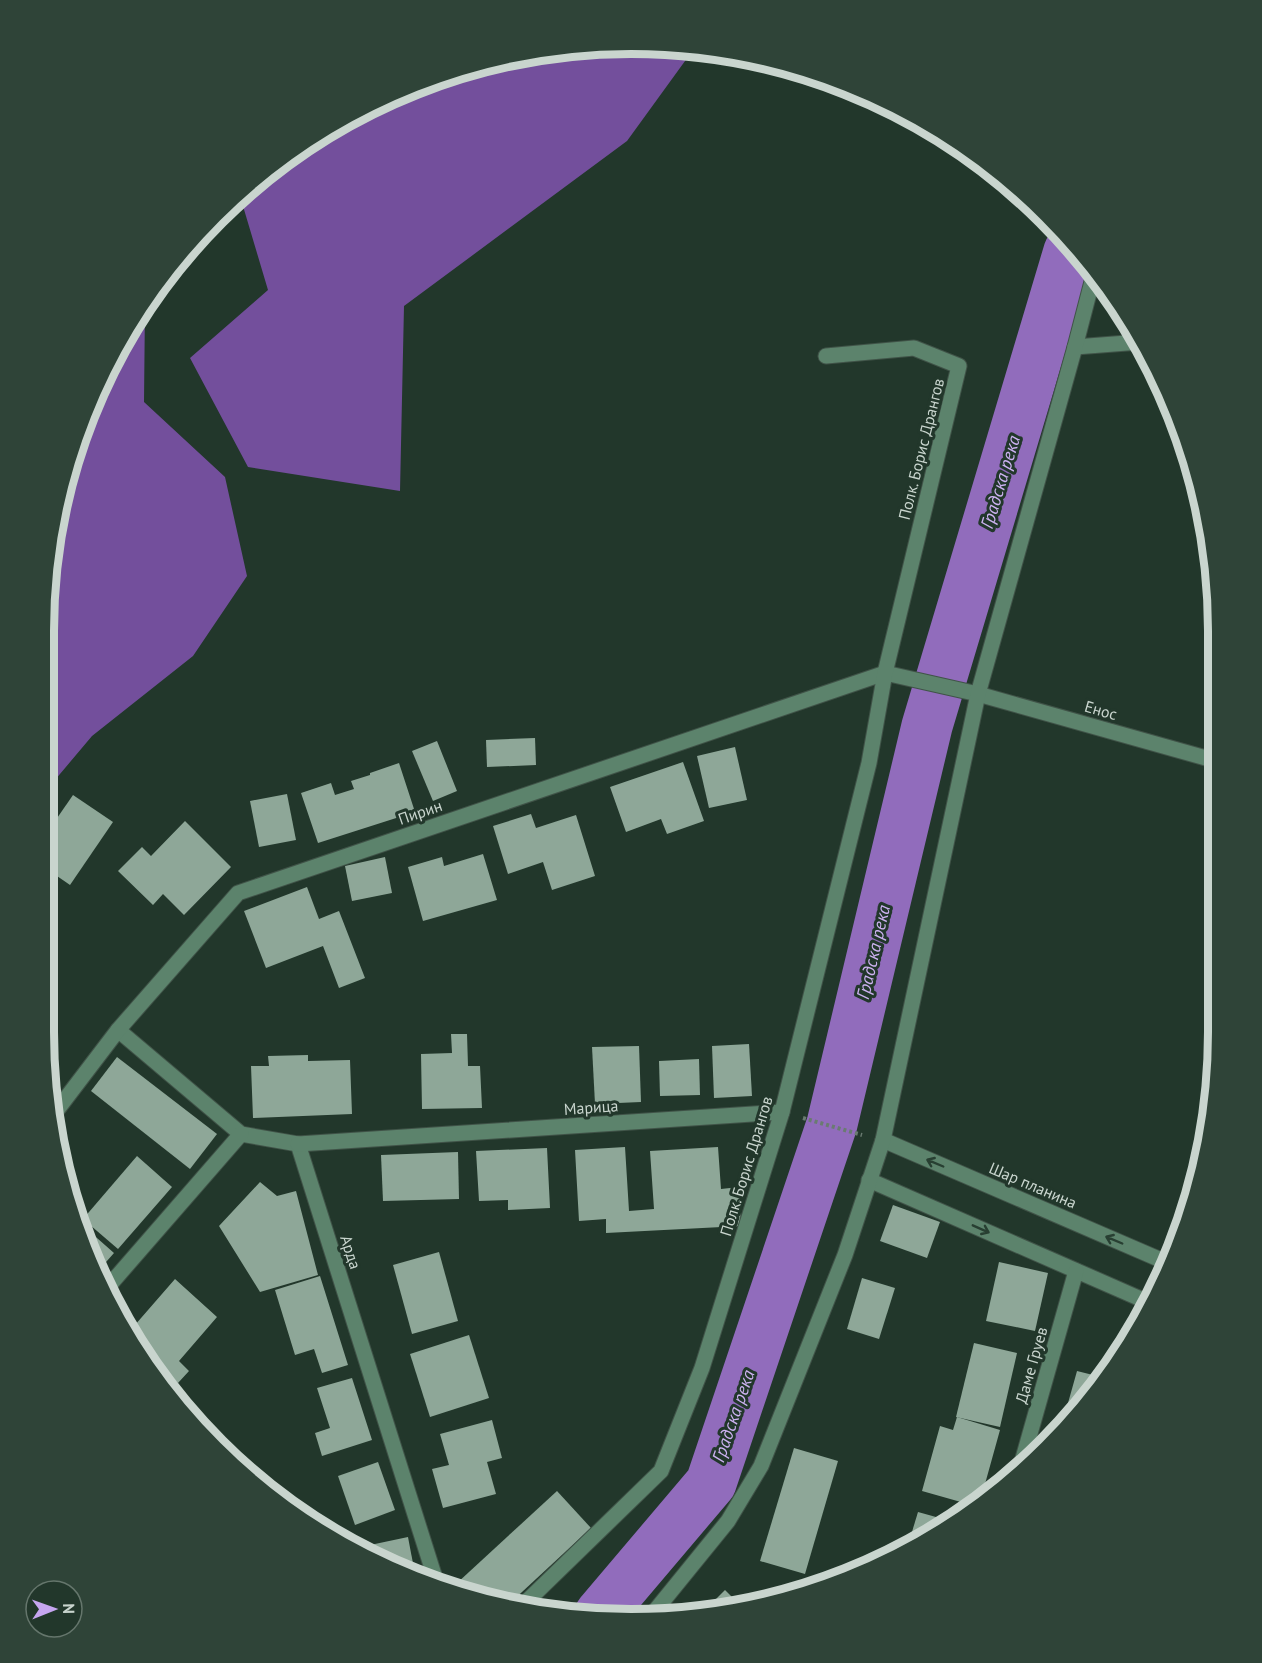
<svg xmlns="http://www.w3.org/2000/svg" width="1262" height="1663" viewBox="0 0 1262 1663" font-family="'PT Sans',sans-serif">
<rect width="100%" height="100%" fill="#22372b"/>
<!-- forest -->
<g fill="#734f9c">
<polygon points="631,44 693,50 627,141 404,306 400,491 248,467 190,358 268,290 240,196 304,143 406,88 516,55"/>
<polygon points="145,305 144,402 225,477 247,576 193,656 92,736 44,793 45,593 64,479 104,371"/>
</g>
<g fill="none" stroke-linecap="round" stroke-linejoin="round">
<!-- stream -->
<polyline stroke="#a28cc1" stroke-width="8" points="1069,251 1071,245"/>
<!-- river -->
<polyline stroke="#916cbc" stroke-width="51" points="600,1614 711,1483 832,1124 927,726 1069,251"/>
</g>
<!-- building -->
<g fill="#8ea798">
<polygon points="535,738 536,765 487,767 486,740"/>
<polygon points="437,741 457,791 433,801 412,751"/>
<polygon points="735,747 747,800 709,808 697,756"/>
<polygon points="683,762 704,821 667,834 661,819 626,832 610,787"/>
<polygon points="399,763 415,812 318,843 301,793 331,783 335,795 354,789 351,781 370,775 370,773"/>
<polygon points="287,794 296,840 259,847 250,801"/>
<polygon points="73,795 113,822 70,885 44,867 44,837"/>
<polygon points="531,814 536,828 576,815 595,876 552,890 543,862 508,874 493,826"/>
<polygon points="185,821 231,867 184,915 163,894 153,905 118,871 142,847 151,856"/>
<polygon points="483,854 497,900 423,921 408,867 442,857 444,866"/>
<polygon points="385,857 392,893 352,901 345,866"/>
<polygon points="307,887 319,919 339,911 365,978 339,988 323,946 266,968 244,911"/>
<polygon points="451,1034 467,1034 468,1066 480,1066 482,1108 422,1109 421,1054 452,1053"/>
<polygon points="749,1044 752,1096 714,1098 712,1046"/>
<polygon points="639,1046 641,1102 595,1104 592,1047"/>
<polygon points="308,1055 308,1061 350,1060 352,1114 253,1118 251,1066 269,1066 268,1056"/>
<polygon points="117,1057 217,1134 190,1169 91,1091"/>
<polygon points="699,1059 700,1095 660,1096 659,1061"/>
<polygon points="625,1147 629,1211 654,1209 650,1151 718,1147 721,1189 739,1187 741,1226 606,1233 606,1219 579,1221 575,1150"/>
<polygon points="547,1148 550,1208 508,1210 508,1200 479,1201 476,1151"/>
<polygon points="458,1152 459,1199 383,1201 381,1155"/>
<polygon points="137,1156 172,1187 118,1249 83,1219"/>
<polygon points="260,1182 277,1196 296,1191 318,1275 260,1292 219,1226"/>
<polygon points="893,1205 940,1222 927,1258 880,1241"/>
<polygon points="80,1223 114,1253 99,1270 93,1255"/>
<polygon points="439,1252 458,1321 412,1334 393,1265"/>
<polygon points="999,1262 1048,1273 1035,1331 986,1321"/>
<polygon points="320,1276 348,1365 322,1373 314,1349 295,1355 275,1290"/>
<polygon points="862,1278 895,1288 879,1339 847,1329"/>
<polygon points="175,1279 217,1317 179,1361 189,1371 178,1383 140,1349 128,1333"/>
<polygon points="469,1335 489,1398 430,1417 410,1354"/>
<polygon points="974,1343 1017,1353 1000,1427 956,1417"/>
<polygon points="1077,1371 1101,1377 1061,1428"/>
<polygon points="352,1378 372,1440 322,1456 315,1433 330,1428 317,1388"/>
<polygon points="957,1417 1000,1430 980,1502 975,1506 922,1491 940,1426 953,1430"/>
<polygon points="492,1420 502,1458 487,1462 496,1494 443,1508 432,1469 449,1465 440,1434"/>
<polygon points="794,1448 838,1461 805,1574 760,1561"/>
<polygon points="378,1462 395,1510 355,1525 338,1476"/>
<polygon points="557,1491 591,1528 508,1605 461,1589 456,1584"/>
<polygon points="918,1512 954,1522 908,1545"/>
<polygon points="408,1537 415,1574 371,1559 356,1548"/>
<polygon points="725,1590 739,1604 703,1612"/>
</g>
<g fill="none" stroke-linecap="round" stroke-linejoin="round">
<defs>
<g id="minor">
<polyline points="1075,347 1140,342"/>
<polyline points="118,1030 241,1134 298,1144 436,1581"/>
<polyline points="54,1114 118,1030 238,893 885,673 978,694 1213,760"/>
<polyline points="883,1140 1168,1263"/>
<polyline points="298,1144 782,1112"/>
<polyline points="869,1180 1150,1303"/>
<polyline points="107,1288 241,1134"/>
<polyline points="1020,1469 1076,1271"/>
<polyline points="520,1608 661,1471 702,1368 782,1112 869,763 885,673 959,366 914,348 826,356"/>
<polyline points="650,1617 728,1521 761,1466 845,1255 883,1140 978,694 1075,347 1094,274"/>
</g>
</defs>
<!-- minor casing -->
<use href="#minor" stroke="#405348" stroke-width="17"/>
<!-- path -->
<polyline stroke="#6a7b71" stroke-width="4" stroke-dasharray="3 3" stroke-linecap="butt" points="803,1118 862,1135"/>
<!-- minor -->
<use href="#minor" stroke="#5c836c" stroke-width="15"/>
</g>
<!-- one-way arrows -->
<defs><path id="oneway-shaft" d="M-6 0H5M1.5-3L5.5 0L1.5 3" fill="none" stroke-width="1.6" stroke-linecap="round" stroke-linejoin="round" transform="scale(1.5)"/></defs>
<g stroke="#283f32">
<use href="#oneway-shaft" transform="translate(935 1163) rotate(-157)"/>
<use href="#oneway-shaft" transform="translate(981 1229) rotate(24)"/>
<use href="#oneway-shaft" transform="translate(1114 1240) rotate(-157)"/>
</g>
<g text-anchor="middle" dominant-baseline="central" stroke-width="6" stroke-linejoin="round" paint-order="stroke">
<!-- street labels -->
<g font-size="16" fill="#c9d5ce" stroke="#22372b">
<text transform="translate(921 449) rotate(-76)">Полк. Борис Дрангов</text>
<text transform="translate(1101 710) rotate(16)">Енос</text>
<text transform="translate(420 812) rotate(-19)">Пирин</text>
<text transform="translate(591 1107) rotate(-4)">Марица</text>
<text transform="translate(746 1166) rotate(-73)">Полк. Борис Дрангов</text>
<text transform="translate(1033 1185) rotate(23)">Шар планина</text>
<text transform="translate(351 1252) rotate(72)">Арда</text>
<text transform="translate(1031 1365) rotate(-74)">Даме Груев</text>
</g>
<!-- water labels -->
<g font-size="18" font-style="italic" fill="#cdb2f1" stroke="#22372b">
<text transform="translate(1000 482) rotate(-73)">Градска река</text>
<text transform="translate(873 952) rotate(-77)">Градска река</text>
<text transform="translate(733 1416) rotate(-71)">Градска река</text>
</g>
</g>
<!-- crop -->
<path d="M0 0H1262V1663H0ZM631 54H631A577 577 0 0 1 1208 631V1032A577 577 0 0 1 631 1609H631A577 577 0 0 1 54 1032V631A577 577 0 0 1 631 54Z" fill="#2f4438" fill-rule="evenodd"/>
<path fill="none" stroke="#c9d5ce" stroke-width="8" d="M631 54H631A577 577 0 0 1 1208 631V1032A577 577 0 0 1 631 1609H631A577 577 0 0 1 54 1032V631A577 577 0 0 1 631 54Z"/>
<!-- north arrow -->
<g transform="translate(54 1609) rotate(89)"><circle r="28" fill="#22372b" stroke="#65766c" stroke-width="1.5"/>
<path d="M0-4.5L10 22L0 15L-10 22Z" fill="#c6a6f0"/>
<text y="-9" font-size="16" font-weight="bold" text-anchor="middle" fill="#c9d5ce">N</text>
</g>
</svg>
